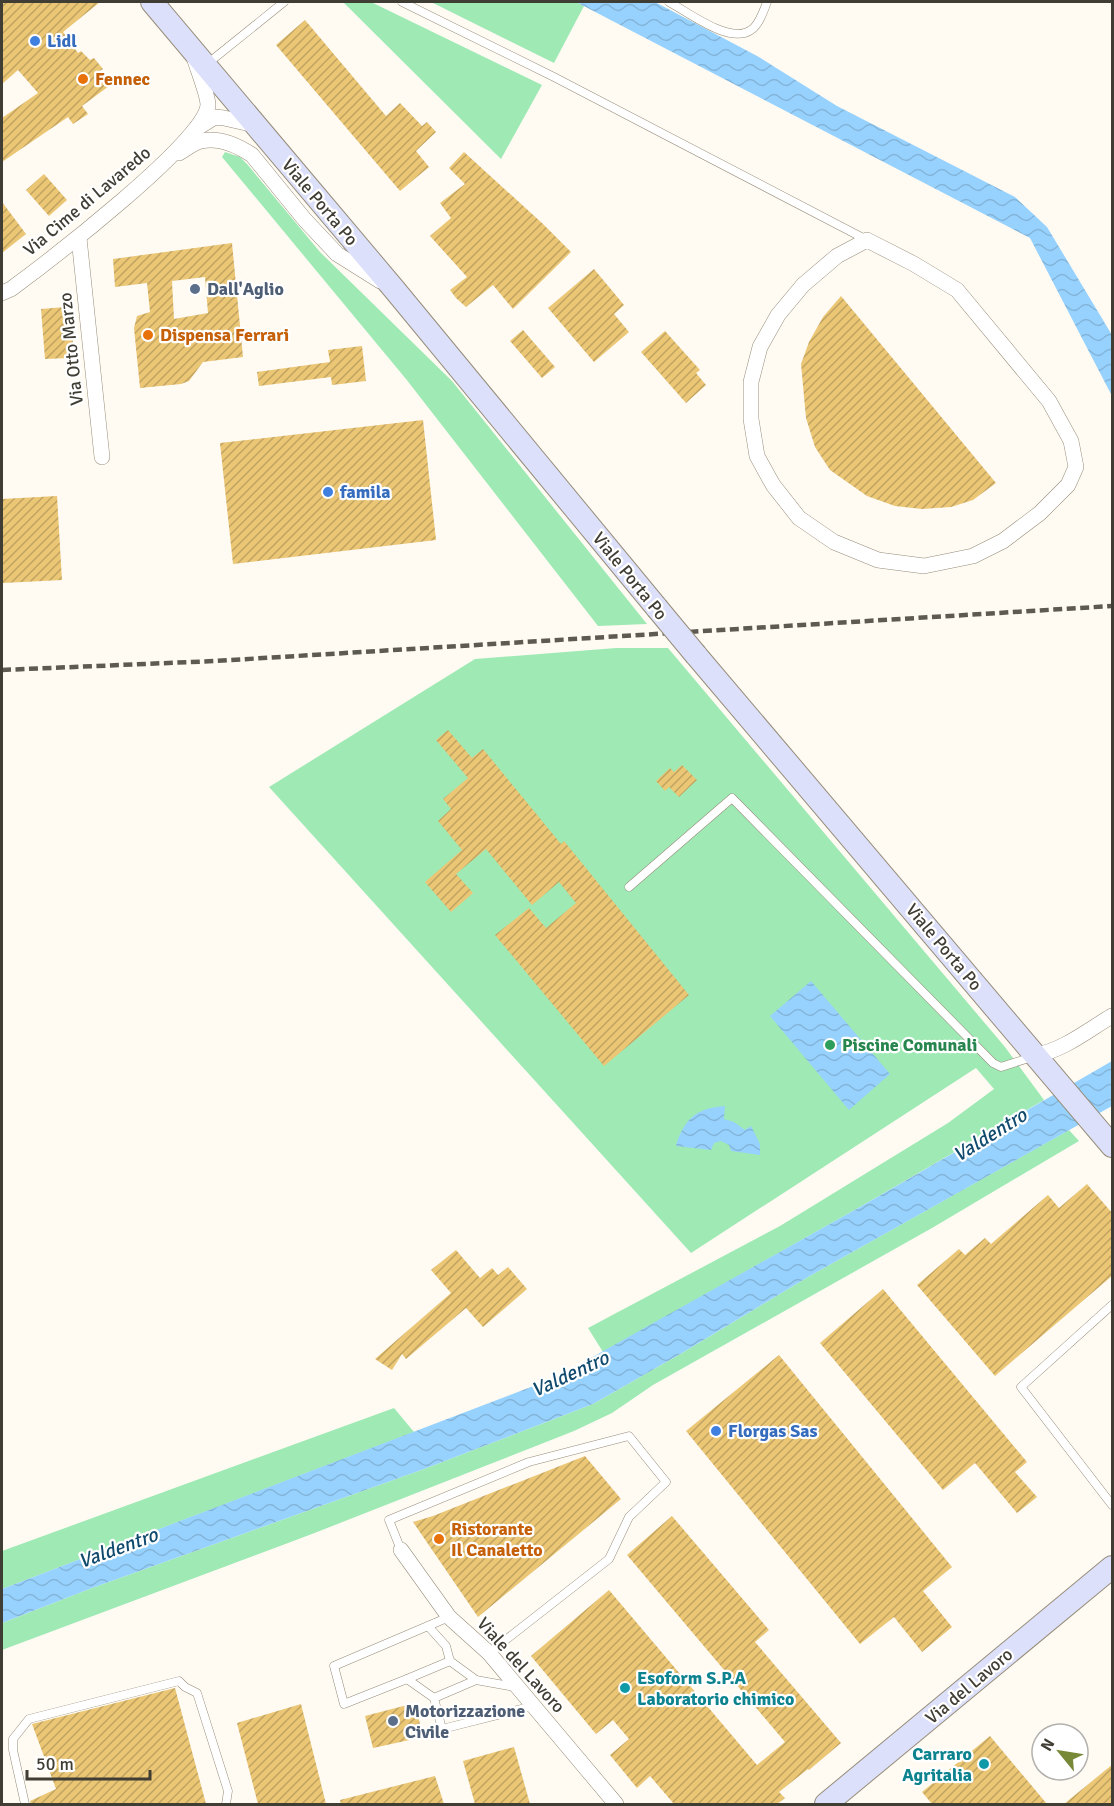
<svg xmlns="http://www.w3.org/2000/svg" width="1114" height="1806" viewBox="0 0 1114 1806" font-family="Signika,sans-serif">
<defs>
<pattern id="water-waves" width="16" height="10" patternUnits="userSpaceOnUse" patternTransform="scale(1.5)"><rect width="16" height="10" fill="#97d2fe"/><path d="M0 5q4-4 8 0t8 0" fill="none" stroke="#83b5da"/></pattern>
<pattern id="building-hatch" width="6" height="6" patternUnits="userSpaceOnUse" patternTransform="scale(1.5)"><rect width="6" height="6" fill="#ebc675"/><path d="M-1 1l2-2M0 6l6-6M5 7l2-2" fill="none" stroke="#c0a261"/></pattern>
</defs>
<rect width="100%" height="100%" fill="#fffbf3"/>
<!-- green -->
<g fill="#9fe9b4">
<polygon points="343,2 371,2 542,85 501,159"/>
<polygon points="431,2 576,2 584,6 554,63"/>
<polygon points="225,152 240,157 247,164 320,252 452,381 647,624 598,626 406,379 222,157"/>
<polygon points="616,648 668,648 1005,1047 1044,1100 860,1207 603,1352 588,1328 780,1226 948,1123 994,1089 976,1068 691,1253 269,787 475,659"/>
<polygon points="1069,1130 1079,1141 932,1228 653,1385 612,1413 574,1431 312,1534 2,1650 2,1623 92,1588 424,1469 593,1404 682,1353 808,1277"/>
<polygon points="394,1408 414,1432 2,1589 2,1551"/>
</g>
<!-- water -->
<g fill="url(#water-waves)">
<polygon points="576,2 655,2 759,57 837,106 1015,197 1047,227 1112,335 1112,396 1030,238"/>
<polygon points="811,981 890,1074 849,1110 770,1016"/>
<polygon points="1112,1061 1112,1106 808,1277 682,1353 593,1404 424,1469 92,1588 2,1623 2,1589 557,1377 860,1207"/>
<path d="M725 1106 724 1119 734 1122 745 1130 751 1126 760 1144V1155L731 1151 729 1145 721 1141 714 1143 711 1150 676 1146C684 1119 696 1108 725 1106Z"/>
</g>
<!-- building -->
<g fill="url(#building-hatch)" fill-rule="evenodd">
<polygon points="2,2 100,2 63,32 78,53 81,51 90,60 94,58 103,69 98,72 109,86 82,106 88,114 73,124 68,117 2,162 2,118 38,93 18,70 2,84"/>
<polygon points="305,20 386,116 400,103 422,126 427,122 436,132 416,151 429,167 400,191 276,45"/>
<polygon points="464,152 543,224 571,252 513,309 493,285 466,307 456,298 450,290 467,277 430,236 451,218 440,203 465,184 449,168"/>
<polygon points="44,174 67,200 49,216 26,190"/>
<polygon points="2,202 26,234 2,253"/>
<path d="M232 243 243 357 203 362 189 381 181 384 140 388 134 328 137 316 150 312 147 283 115 287 113 259ZM205 277 208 313 174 319 172 281Z"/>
<polygon points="594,269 624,305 614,314 629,332 594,362 548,308"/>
<polygon points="841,296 996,483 973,500 951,507 922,509 895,506 867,496 830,470 815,447 806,418 801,364 809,342 823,317"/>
<polygon points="65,307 66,330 72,330 73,343 67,344 68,358 45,359 41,309"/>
<polygon points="523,330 555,367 542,378 510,341"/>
<polygon points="665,331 700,370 696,373 706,385 686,403 641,352"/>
<polygon points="362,346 366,381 332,385 331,377 259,386 257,372 330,362 328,350"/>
<polygon points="423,420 436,540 233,564 220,443"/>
<polygon points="57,496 62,580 3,583 2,499"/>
<polygon points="448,730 472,758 483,749 561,844 564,841 689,995 604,1066 495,935 529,908 546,928 576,903 559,882 532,905 486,849 456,874 473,893 451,912 425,882 462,850 438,821 451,809 443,799 468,778 436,740"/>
<polygon points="682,765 697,780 679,797 669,787 665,791 656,781 670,768 674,772"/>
<polygon points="1087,1184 1113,1214 1113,1275 995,1376 917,1285 959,1249 965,1255 985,1238 991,1244 1048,1195 1059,1208"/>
<polygon points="456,1250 480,1278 492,1268 498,1275 508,1267 527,1289 483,1327 466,1308 406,1359 402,1354 392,1370 375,1359 451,1293 431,1270"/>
<polygon points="883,1289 1027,1462 1015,1472 1037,1497 1017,1513 975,1463 943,1490 820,1343"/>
<polygon points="779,1355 952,1567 923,1591 952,1627 922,1652 894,1617 860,1644 686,1431"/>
<polygon points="585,1456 621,1499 478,1617 413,1522 433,1516"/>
<polygon points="672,1516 769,1630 755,1642 841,1743 809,1770 808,1769 779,1792 785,1798 777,1804 674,1804 650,1776 637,1788 610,1755 629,1739 613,1720 596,1734 531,1656 609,1590 757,1765 785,1742 627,1555"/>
<polygon points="175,1688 206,1804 31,1804 30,1801 56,1789 32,1724"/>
<polygon points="415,1703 423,1737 373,1748 365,1716"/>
<polygon points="301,1704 326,1804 258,1804 237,1723"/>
<polygon points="990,1736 1047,1804 932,1804 922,1792"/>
<polygon points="514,1747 530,1804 475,1804 463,1761"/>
<polygon points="1113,1764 1113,1804 1064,1804"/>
<polygon points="435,1776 444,1804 341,1804 340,1800"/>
</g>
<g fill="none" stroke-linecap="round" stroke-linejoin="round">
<defs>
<g id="service">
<polyline points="402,2 554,77 867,240"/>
<path d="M669 2C688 12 730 45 751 30 759 25 764 10 767 2"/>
<polyline points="207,64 284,2"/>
<polyline points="629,887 732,798 993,1063 1001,1067 1032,1057"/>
<polyline points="1112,1305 1021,1387 1112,1505"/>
<polyline points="401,1550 389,1520 529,1462 629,1436 666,1482 629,1517 609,1559 489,1653"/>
<polyline points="449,1617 334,1666 344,1704 407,1679 434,1698 442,1729 533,1706"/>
<polyline points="428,1626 446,1646 450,1661"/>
<polyline points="407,1679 450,1661 476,1680"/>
<polyline points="434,1698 476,1680 515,1687"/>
<polyline points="25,1804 13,1750 13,1739 29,1719 179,1681 185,1687 197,1693 228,1791 226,1804"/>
</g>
<g id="minor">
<polyline points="199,127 215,117 224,118 255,125"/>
<path d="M179 153C186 149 193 143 201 141 219 137 237 145 252 155L305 220 337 254 380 281"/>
<polyline points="79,238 102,457"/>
<polygon points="867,240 914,264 957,290 1049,401 1071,441 1076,467 1068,485 1040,513 1003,541 973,556 924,566 878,560 834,542 799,518 773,485 757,456 751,419 751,382 760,347 778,315 803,285 837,256"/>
<path d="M2 293 11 289C45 264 206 141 208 105 208 95 197 68 194 57"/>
<path d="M1036 1055C1064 1050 1088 1030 1112 1016"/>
<polyline points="401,1550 449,1617 489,1653 616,1804"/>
</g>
<g id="secondary">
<polyline points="152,2 394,289 657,608"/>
<polyline points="696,655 1112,1146"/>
<polyline points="826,1804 1112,1567"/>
</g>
</defs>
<!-- service casing -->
<use href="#service" stroke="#968d7a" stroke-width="9"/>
<!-- minor casing -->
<use href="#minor" stroke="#968d7a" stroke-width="16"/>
<!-- secondary casing -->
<use href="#secondary" stroke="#968d7a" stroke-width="24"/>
<!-- service -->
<use href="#service" stroke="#fff" stroke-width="8"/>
<!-- minor -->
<use href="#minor" stroke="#fff" stroke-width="15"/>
<!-- secondary -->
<use href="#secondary" stroke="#dde0fa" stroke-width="22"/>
<!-- rail -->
<polyline stroke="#5d5a51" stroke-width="4.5" stroke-dasharray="9 4.5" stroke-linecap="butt" points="2,670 215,661 1112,606"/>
<defs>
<polyline id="secondary-bridge" points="657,608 696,655"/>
</defs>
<!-- secondary-bridge casing -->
<use href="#secondary-bridge" stroke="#968d7a" stroke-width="24" stroke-linecap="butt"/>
<!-- secondary-bridge -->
<use href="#secondary-bridge" stroke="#dde0fa" stroke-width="22"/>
</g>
<!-- markers -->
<g fill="#3f7fe0" stroke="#fff" stroke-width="2">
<circle cx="35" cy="41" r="6"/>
<circle cx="328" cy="492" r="6"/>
<circle cx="716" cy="1431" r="6"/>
</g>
<g fill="#e8710a" stroke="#fff" stroke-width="2">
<circle cx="83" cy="79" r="6"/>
<circle cx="148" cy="335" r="6"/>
<circle cx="439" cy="1539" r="6"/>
</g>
<g fill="#5c6f8a" stroke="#fff" stroke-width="2">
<circle cx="195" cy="289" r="6"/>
<circle cx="393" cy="1721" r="6"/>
</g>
<circle fill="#2e9e5b" stroke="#fff" stroke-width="2" cx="830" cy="1045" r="6"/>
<g fill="#0f9aa8" stroke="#fff" stroke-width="2">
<circle cx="625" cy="1688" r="6"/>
<circle cx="984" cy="1764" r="6"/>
</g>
<g text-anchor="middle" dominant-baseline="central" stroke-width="4.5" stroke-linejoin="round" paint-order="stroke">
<!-- shop labels -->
<g font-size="18" font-weight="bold" fill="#366cbe" stroke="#fff" text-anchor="start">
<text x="47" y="41">Lidl</text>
<text x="340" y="492">famila</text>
<text x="728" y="1431">Florgas Sas</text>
</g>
<!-- food labels -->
<g font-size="18" font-weight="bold" fill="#c56008" stroke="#fff" text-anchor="start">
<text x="95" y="79">Fennec</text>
<text x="160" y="335">Dispensa Ferrari</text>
<text x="451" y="1529">Ristorante<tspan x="451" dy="21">Il Canaletto</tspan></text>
</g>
<!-- street labels -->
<g font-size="18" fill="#403d34" stroke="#fff">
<text transform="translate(87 201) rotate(-40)">Via Cime di Lavaredo</text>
<text transform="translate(320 202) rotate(50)">Viale Porta Po</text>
<text transform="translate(71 349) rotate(-96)">Via Otto Marzo</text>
<text transform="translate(630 576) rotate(51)">Viale Porta Po</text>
<text transform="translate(944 947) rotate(50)">Viale Porta Po</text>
<text transform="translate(521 1665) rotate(48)">Viale del Lavoro</text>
<text transform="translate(969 1686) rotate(-40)">Via del Lavoro</text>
</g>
<!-- service labels -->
<g font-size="18" font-weight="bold" fill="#4e5e75" stroke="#fff" text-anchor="start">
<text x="207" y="289">Dall'Aglio</text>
<text x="405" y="1711">Motorizzazione<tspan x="405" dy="21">Civile</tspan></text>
</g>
<!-- leisure labels -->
<g font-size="18" font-weight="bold" fill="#27864d" stroke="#fff" text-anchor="start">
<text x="842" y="1045">Piscine Comunali</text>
</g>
<!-- culture labels -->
<g font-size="18" font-weight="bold" fill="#0d838f" stroke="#fff" text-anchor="start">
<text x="637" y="1678">Esoform S.P.A<tspan x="637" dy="21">Laboratorio chimico</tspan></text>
<text x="972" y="1754" text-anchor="end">Carraro<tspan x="972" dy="21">Agritalia</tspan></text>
</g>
<!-- water labels -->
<g font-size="20" font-style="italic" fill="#104a6e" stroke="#fff">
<text transform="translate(990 1135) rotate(-32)">Valdentro</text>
<text transform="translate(570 1374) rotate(-25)">Valdentro</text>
<text transform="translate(118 1548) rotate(-20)">Valdentro</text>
</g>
</g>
<!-- border -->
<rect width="1114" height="1806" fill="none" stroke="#403d34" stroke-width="6"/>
<!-- north arrow -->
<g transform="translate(1060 1752) rotate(300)"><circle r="28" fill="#ffffff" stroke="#b3b1ae" stroke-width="1.5"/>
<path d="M0-4.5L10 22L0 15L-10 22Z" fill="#778837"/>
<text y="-9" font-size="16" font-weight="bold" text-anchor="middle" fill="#403d34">N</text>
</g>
<!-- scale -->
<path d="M27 1770v9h123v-9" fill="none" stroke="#403d34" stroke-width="3"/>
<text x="36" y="1770" font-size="18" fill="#403d34" stroke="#ffffff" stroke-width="4.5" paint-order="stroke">50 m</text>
</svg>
